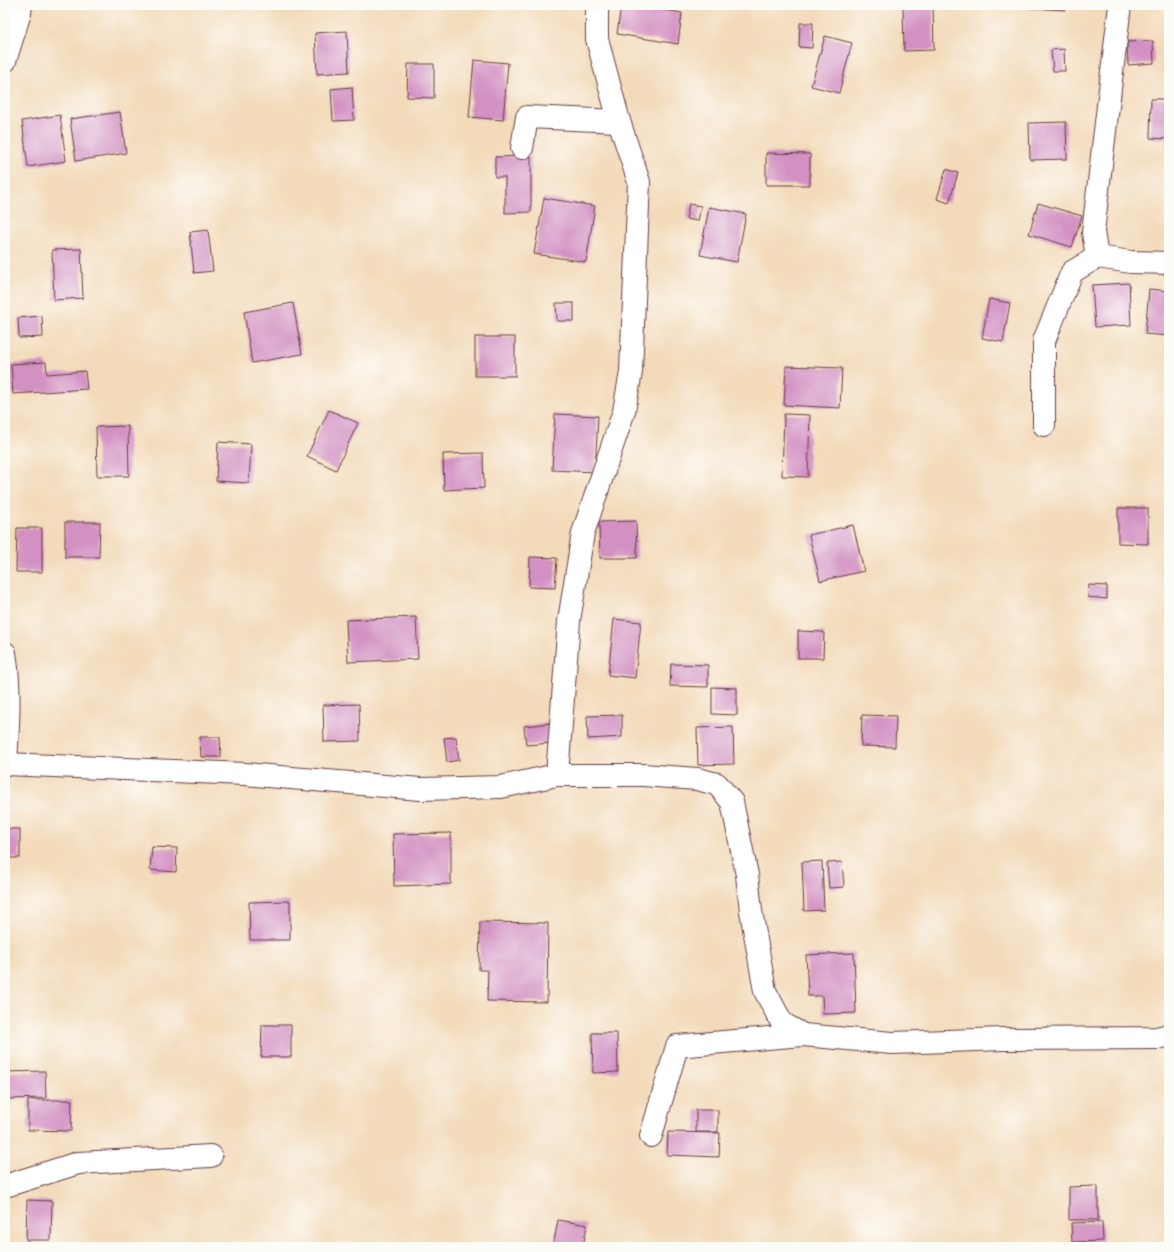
<svg xmlns="http://www.w3.org/2000/svg" width="1174" height="1252" viewBox="0 0 1174 1252" font-family="'Architects Daughter',sans-serif">
<rect width="100%" height="100%" fill="#fdfcf7"/>
<filter id="ink" filterUnits="userSpaceOnUse"><feTurbulence type="fractalNoise" baseFrequency=".025" numOctaves="2"/><feDisplacementMap in="SourceGraphic" scale="8" xChannelSelector="R" yChannelSelector="G"/><feConvolveMatrix kernelMatrix="1 2 1 2 8 2 1 2 1" color-interpolation-filters="sRGB"/></filter>
<filter id="wash" filterUnits="userSpaceOnUse"><feTurbulence type="fractalNoise" baseFrequency=".012" numOctaves="4" result="noise"/><feDisplacementMap in="SourceGraphic" scale="16" xChannelSelector="R" yChannelSelector="G"/><feGaussianBlur stdDeviation="0.9" result="paint"/><feColorMatrix in="noise" values="0 0 0 0 0 0 0 0 0 0 0 0 0 0 0 0 0 1.4 0 .05"/><feComposite in="paint" operator="in"/></filter>
<g filter="url(#wash)">
<rect width="100%" height="100%" fill="#f3daba"/>
<g id="blocks">
<!-- building -->
<g fill="#d290c3">
<polygon points="621,5 633,5 682,13 678,44 617,34"/>
<polygon points="903,5 933,5 934,50 904,51"/>
<polygon points="1031,5 1066,5 1066,10 1030,8"/>
<polygon points="800,23 813,23 812,48 799,47"/>
<polygon points="347,31 349,72 317,74 315,33"/>
<polygon points="825,36 852,43 839,93 811,86"/>
<polygon points="1153,41 1154,63 1128,65 1127,42"/>
<polygon points="1064,49 1065,71 1053,71 1051,50"/>
<polygon points="474,60 508,63 503,120 469,117"/>
<polygon points="408,64 434,64 434,98 407,97"/>
<polygon points="352,87 354,120 333,121 331,89"/>
<polygon points="1151,99 1169,99 1169,139 1150,138"/>
<polygon points="120,112 126,153 76,161 70,119"/>
<polygon points="60,115 66,161 28,167 22,121"/>
<polygon points="1066,122 1067,159 1030,160 1029,123"/>
<polygon points="766,153 810,154 810,185 766,185"/>
<polygon points="531,156 531,212 505,213 505,177 495,177 495,157"/>
<polygon points="946,169 958,173 949,203 937,199"/>
<polygon points="544,198 595,206 586,262 534,254"/>
<polygon points="1038,203 1082,216 1072,247 1029,234"/>
<polygon points="689,204 701,206 698,221 686,219"/>
<polygon points="709,207 746,214 737,262 700,255"/>
<polygon points="208,230 213,271 194,273 190,232"/>
<polygon points="81,249 83,298 54,300 52,250"/>
<polygon points="1129,283 1131,325 1095,327 1092,285"/>
<polygon points="1149,289 1169,291 1169,336 1145,334"/>
<polygon points="989,299 1010,303 1003,342 982,338"/>
<polygon points="293,303 302,354 252,363 244,312"/>
<polygon points="556,303 574,303 574,321 557,321"/>
<polygon points="42,316 43,337 19,338 18,318"/>
<rect x="475" y="337" width="40" height="39"/>
<polygon points="46,362 47,374 85,371 87,389 13,394 11,364"/>
<polygon points="786,366 842,368 840,408 784,405"/>
<polygon points="329,410 358,423 336,470 307,456"/>
<polygon points="555,414 598,416 595,472 552,470"/>
<polygon points="784,414 810,415 808,477 782,476"/>
<polygon points="128,426 129,476 97,476 96,427"/>
<polygon points="218,442 251,444 249,483 216,481"/>
<polygon points="483,453 484,488 444,490 443,454"/>
<polygon points="1118,508 1148,508 1148,544 1118,543"/>
<polygon points="636,521 637,558 600,558 599,522"/>
<polygon points="65,522 100,522 99,557 65,557"/>
<polygon points="853,525 864,571 820,581 809,535"/>
<polygon points="17,528 42,528 42,572 16,572"/>
<polygon points="530,557 557,558 555,588 529,587"/>
<polygon points="1089,585 1107,586 1107,599 1088,597"/>
<polygon points="416,617 418,659 348,662 346,620"/>
<polygon points="614,619 641,622 635,678 608,675"/>
<polygon points="798,631 824,632 823,658 798,658"/>
<polygon points="671,664 708,665 708,687 670,686"/>
<polygon points="712,687 737,688 737,715 712,714"/>
<polygon points="359,704 360,741 324,742 323,705"/>
<polygon points="622,715 622,737 588,739 587,716"/>
<polygon points="862,715 896,716 895,747 861,746"/>
<polygon points="550,723 552,743 526,745 524,726"/>
<polygon points="733,727 734,764 698,765 697,728"/>
<polygon points="200,737 220,737 221,757 201,757"/>
<polygon points="456,737 459,760 447,762 444,738"/>
<rect x="5" y="829" width="15" height="29"/>
<polygon points="451,833 451,884 394,886 393,834"/>
<polygon points="152,847 177,848 176,872 150,870"/>
<polygon points="822,861 824,910 804,911 802,862"/>
<polygon points="842,862 844,887 829,888 827,863"/>
<polygon points="290,901 290,940 250,940 249,902"/>
<polygon points="480,922 548,923 547,1002 487,1001 488,970 479,970"/>
<polygon points="854,953 856,1013 823,1014 822,996 808,996 806,955"/>
<polygon points="262,1025 291,1025 291,1057 261,1057"/>
<polygon points="592,1033 617,1033 618,1072 593,1073"/>
<polygon points="45,1071 46,1098 8,1099 7,1072"/>
<polygon points="28,1100 72,1100 71,1131 28,1130"/>
<rect x="696" y="1110" width="22" height="22"/>
<polygon points="668,1132 720,1133 719,1157 667,1155"/>
<polygon points="1098,1186 1098,1220 1069,1220 1069,1187"/>
<polygon points="27,1200 52,1201 51,1240 26,1240"/>
<polygon points="558,1220 587,1225 583,1247 553,1247"/>
<polygon points="1102,1222 1103,1241 1072,1242 1071,1223"/>
</g>
</g>
</g>
<g filter="url(#ink)">
<use href="#blocks" fill-opacity="0" stroke="#633b40" stroke-width="1"/>
<g fill="none" stroke-linecap="round" stroke-linejoin="round">
<defs>
<g id="street">
<polyline points="1120,5 1093,232 1097,257 1131,262 1169,263"/>
<polyline points="5,61 20,13 21,5"/>
<polyline points="522,148 527,117 619,121"/>
<polyline points="1044,425 1044,341 1072,272 1097,257"/>
<path d="M5 653C11 689 8 727 6 764"/>
<polyline points="557,775 569,621 583,533 624,411 631,372 639,182 619,121 597,39 597,5"/>
<polyline points="651,1136 677,1046 803,1035"/>
<polyline points="5,1186 78,1163 211,1156"/>
</g>
<polyline id="secondary" points="5,764 245,774 420,789 501,787 557,775 643,775 697,779 717,784 732,802 747,875 751,911 765,991 782,1023 803,1035 892,1043 1003,1039 1157,1038 1169,1035"/>
</defs>
<!-- street casing -->
<use href="#street" stroke="#633b40" stroke-width="24"/>
<!-- secondary casing -->
<use href="#secondary" stroke="#633b40" stroke-width="24"/>
<!-- street -->
<use href="#street" stroke="#fff" stroke-width="22"/>
<!-- secondary -->
<use href="#secondary" stroke="#fff" stroke-width="22"/>
</g>
</g>
<!-- margin -->
<rect width="1174" height="1252" fill="none" stroke="#fdfcf7" stroke-width="20"/>
</svg>
